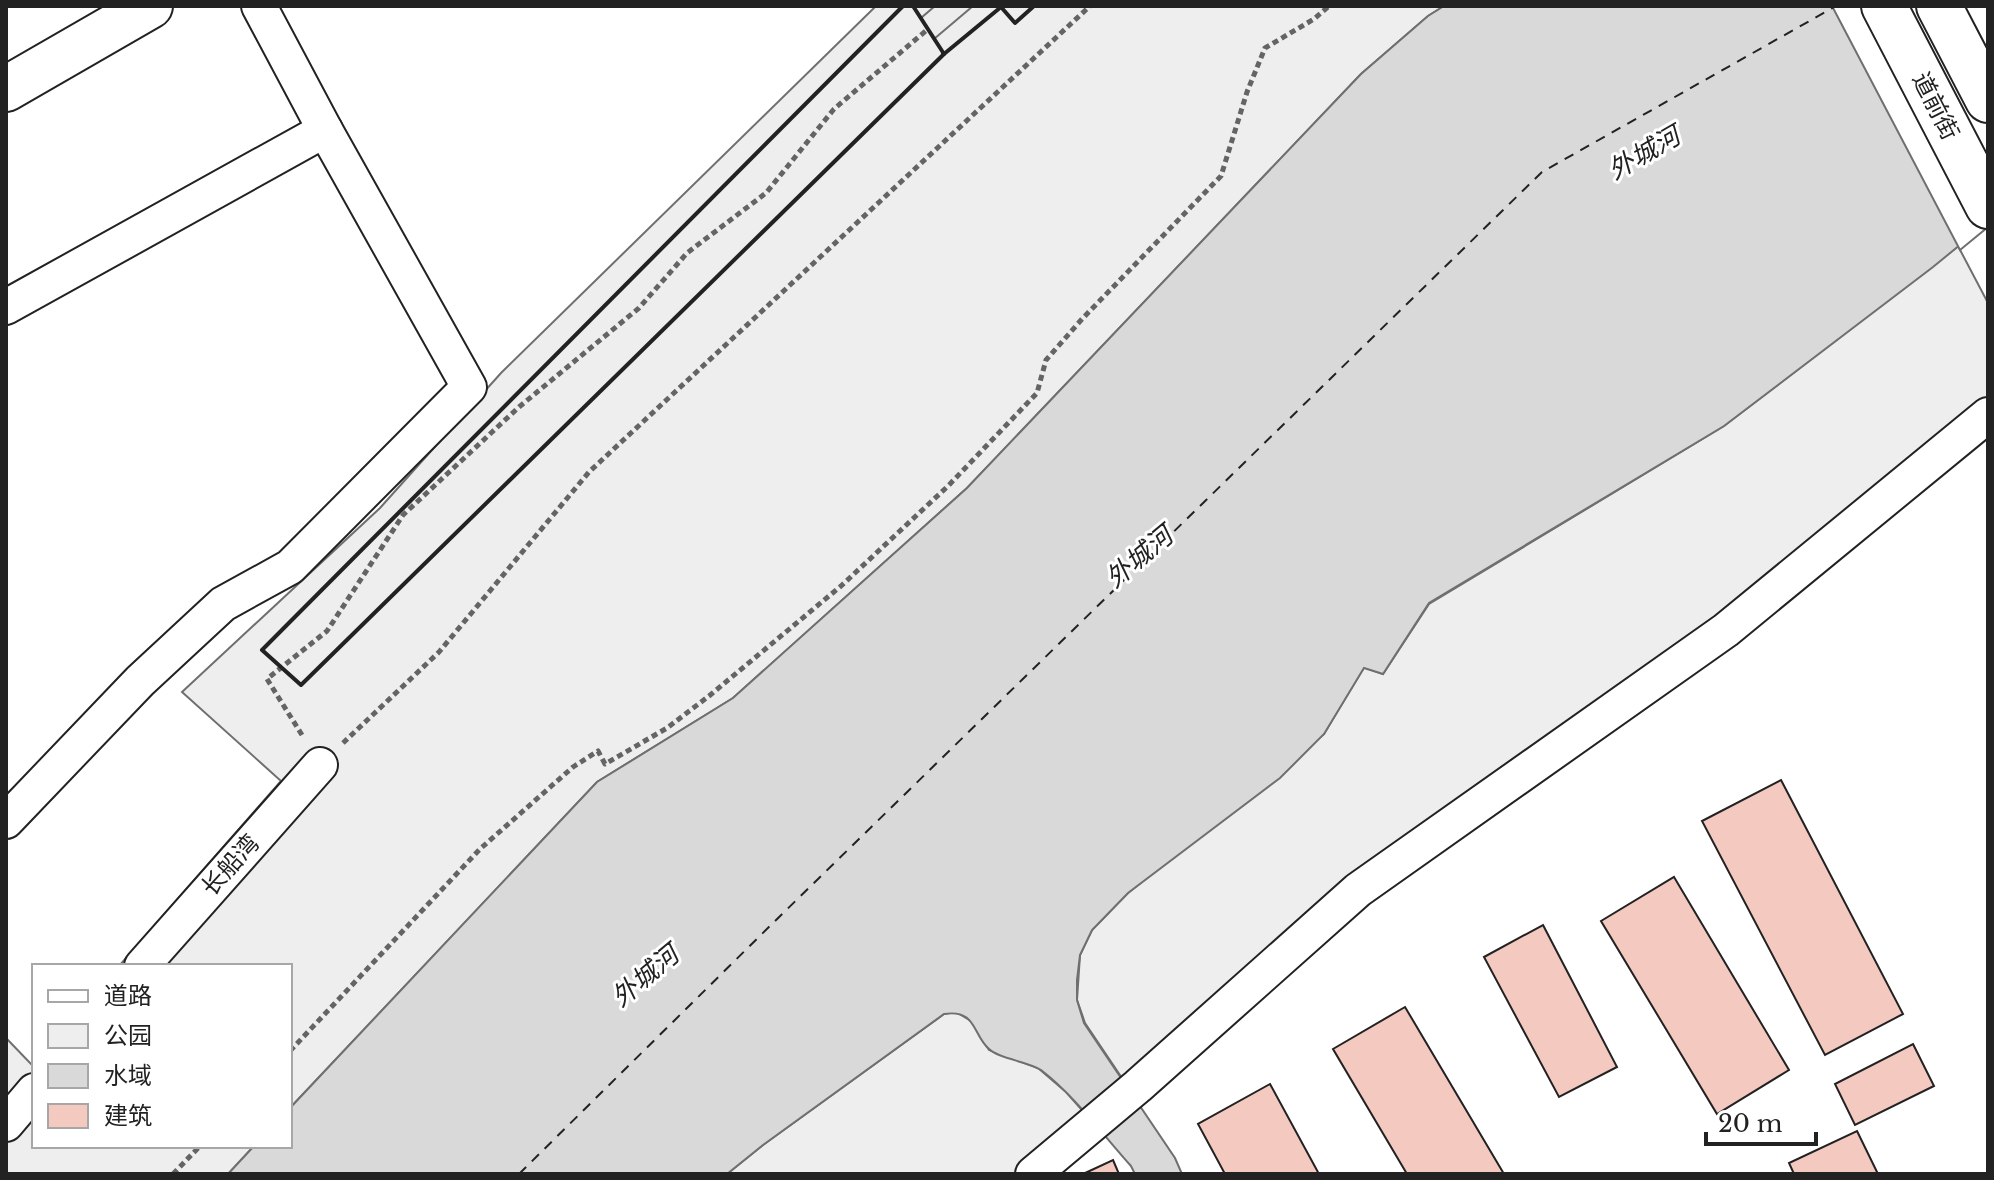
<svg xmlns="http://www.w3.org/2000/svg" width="1994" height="1180" viewBox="0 0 1994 1180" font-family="'Libre Baskerville','Noto Sans SC',serif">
<rect width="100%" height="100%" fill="#fff"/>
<!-- green -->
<g fill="#eee" stroke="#6f6f6f" stroke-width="2">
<polygon points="876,6 1444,6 1428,16 1361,74 967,488 733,698 597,782 290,1108 290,966 119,966 281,781 182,692 380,508 501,373"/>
<polygon points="1958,246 1988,303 1988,401 1128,1087 1085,1023 1077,1000 1080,955 1092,930 1128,893 1324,734 1364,667 1383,674 1429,604 1724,426"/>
<polygon points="956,1012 971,1021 989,1050 1038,1068 1066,1092 1089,1118 1019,1174 727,1174 763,1145 944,1014"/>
<polygon points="6,1038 31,1064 34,1062 34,1146 254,1146 228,1174 6,1174"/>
</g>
<!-- parking -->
<polygon fill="#ededed" stroke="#6f6f6f" stroke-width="2" points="935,6 973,6 934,39 921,18"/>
<!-- water -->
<path fill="#d9d9d9" stroke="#6f6f6f" stroke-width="2" d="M1444 6H1988V222L1933 267 1724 426 1429 603 1383 674 1364 668 1324 734 1280 778 1128 893 1092 930 1080 955 1077 980V1000L1084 1023 1175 1158 1182 1174H1135L1131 1166C1102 1134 1075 1096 1041 1070 1027 1061 999 1059 989 1049 972 1034 977 1009 944 1014L763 1145 727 1174H228L254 1146H290V1108L597 782 733 698 967 488 1361 74 1428 16Z"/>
<!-- pier -->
<polygon fill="#fff" stroke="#6f6f6f" stroke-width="2" points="1832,6 1988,6 1988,227 1960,250"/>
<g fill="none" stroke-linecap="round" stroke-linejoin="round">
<!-- ferry -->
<polyline stroke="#222" stroke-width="2" stroke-dasharray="10 8" stroke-linecap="butt" points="519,1174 774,922 1542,172 1836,6"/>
</g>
<!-- building -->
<g fill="#f3c9c0" stroke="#222" stroke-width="2">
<polygon points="1781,780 1903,1014 1825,1055 1702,821"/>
<polygon points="1674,877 1789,1070 1717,1114 1601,921"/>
<polygon points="1543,925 1617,1067 1559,1097 1484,957"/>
<polygon points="1405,1007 1504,1174 1407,1174 1333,1049"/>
<polygon points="1913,1044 1934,1086 1855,1125 1835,1084"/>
<polygon points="1270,1084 1319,1174 1225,1174 1198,1124"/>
<polygon points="1857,1131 1878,1174 1794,1174 1789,1163"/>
<polygon points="1113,1160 1119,1174 1083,1174"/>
</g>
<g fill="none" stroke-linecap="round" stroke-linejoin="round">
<defs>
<g id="street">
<polyline points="6,307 325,130"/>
<polyline points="6,821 140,681 223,604 290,567 469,387 325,130 259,6"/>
<polyline points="142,966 320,765"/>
<polyline points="6,1124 34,1091"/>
<polyline points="1033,1174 1138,1086 1358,890 1726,630 1988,415"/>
</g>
<g id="secondary">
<polyline points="1884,6 1988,206"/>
<polyline points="1939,6 1988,100"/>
<polyline points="6,89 150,6"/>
</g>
</defs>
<!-- street casing -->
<use href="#street" stroke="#222" stroke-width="38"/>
<!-- secondary casing -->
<use href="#secondary" stroke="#222" stroke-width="48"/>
<!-- path -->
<g stroke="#646464" stroke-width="5" stroke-dasharray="6 4" stroke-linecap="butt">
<polyline points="302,735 267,679 327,631 403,515 519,407 639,308 687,253 766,193 834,109 928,29"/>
<polyline points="343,743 439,652 589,472 1090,6"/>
<polyline points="290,1051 480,849 573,767 598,751 605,764 667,728 709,696 841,586 948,486 1037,393 1046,360 1082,319 1221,176 1247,92 1265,48 1314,19 1329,6"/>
<polyline points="173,1174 200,1146"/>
</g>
<!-- street -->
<use href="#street" stroke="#fff" stroke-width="34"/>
<!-- secondary -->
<use href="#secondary" stroke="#fff" stroke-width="44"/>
<!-- wall -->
<g stroke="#222" stroke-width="4">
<polyline points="903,6 262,650 301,685 944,54 913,6"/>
<polyline points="943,53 944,54 1001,7 1015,23 1034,6"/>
</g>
</g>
<g text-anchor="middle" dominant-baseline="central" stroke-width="6" stroke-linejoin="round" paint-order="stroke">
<!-- street labels -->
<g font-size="24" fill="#222" stroke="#fff">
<text transform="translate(1936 106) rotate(63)">道前街</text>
<text transform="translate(230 865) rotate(-48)">长船湾</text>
</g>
<!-- water labels -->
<g font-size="26" font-style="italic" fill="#222" stroke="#fff">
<text transform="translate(1644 153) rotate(-30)">外城河</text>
<text transform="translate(1139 557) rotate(-40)">外城河</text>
<text transform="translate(645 976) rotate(-40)">外城河</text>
</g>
</g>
<!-- border -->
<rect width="1994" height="1180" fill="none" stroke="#222222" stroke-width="16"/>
<!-- legend -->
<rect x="32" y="964" width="260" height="184" fill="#ffffff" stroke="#a7a7a7" stroke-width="2"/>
<rect x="48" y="990" width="40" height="12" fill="#ffffff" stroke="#a7a7a7" stroke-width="2"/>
<text x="104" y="1004" font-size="24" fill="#222222">道路</text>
<rect x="48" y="1024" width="40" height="24" fill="#eeeeee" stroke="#a7a7a7" stroke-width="2"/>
<text x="104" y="1044" font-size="24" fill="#222222">公园</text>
<rect x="48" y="1064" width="40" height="24" fill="#d9d9d9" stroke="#a7a7a7" stroke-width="2"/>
<text x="104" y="1084" font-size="24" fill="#222222">水域</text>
<rect x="48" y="1104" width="40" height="24" fill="#f3c9c0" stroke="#a7a7a7" stroke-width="2"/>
<text x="104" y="1124" font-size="24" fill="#222222">建筑</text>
<!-- scale -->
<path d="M1706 1132v12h110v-12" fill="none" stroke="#222222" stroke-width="4"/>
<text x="1718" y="1132" font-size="24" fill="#222222" stroke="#ffffff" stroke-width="6" paint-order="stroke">20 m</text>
</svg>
